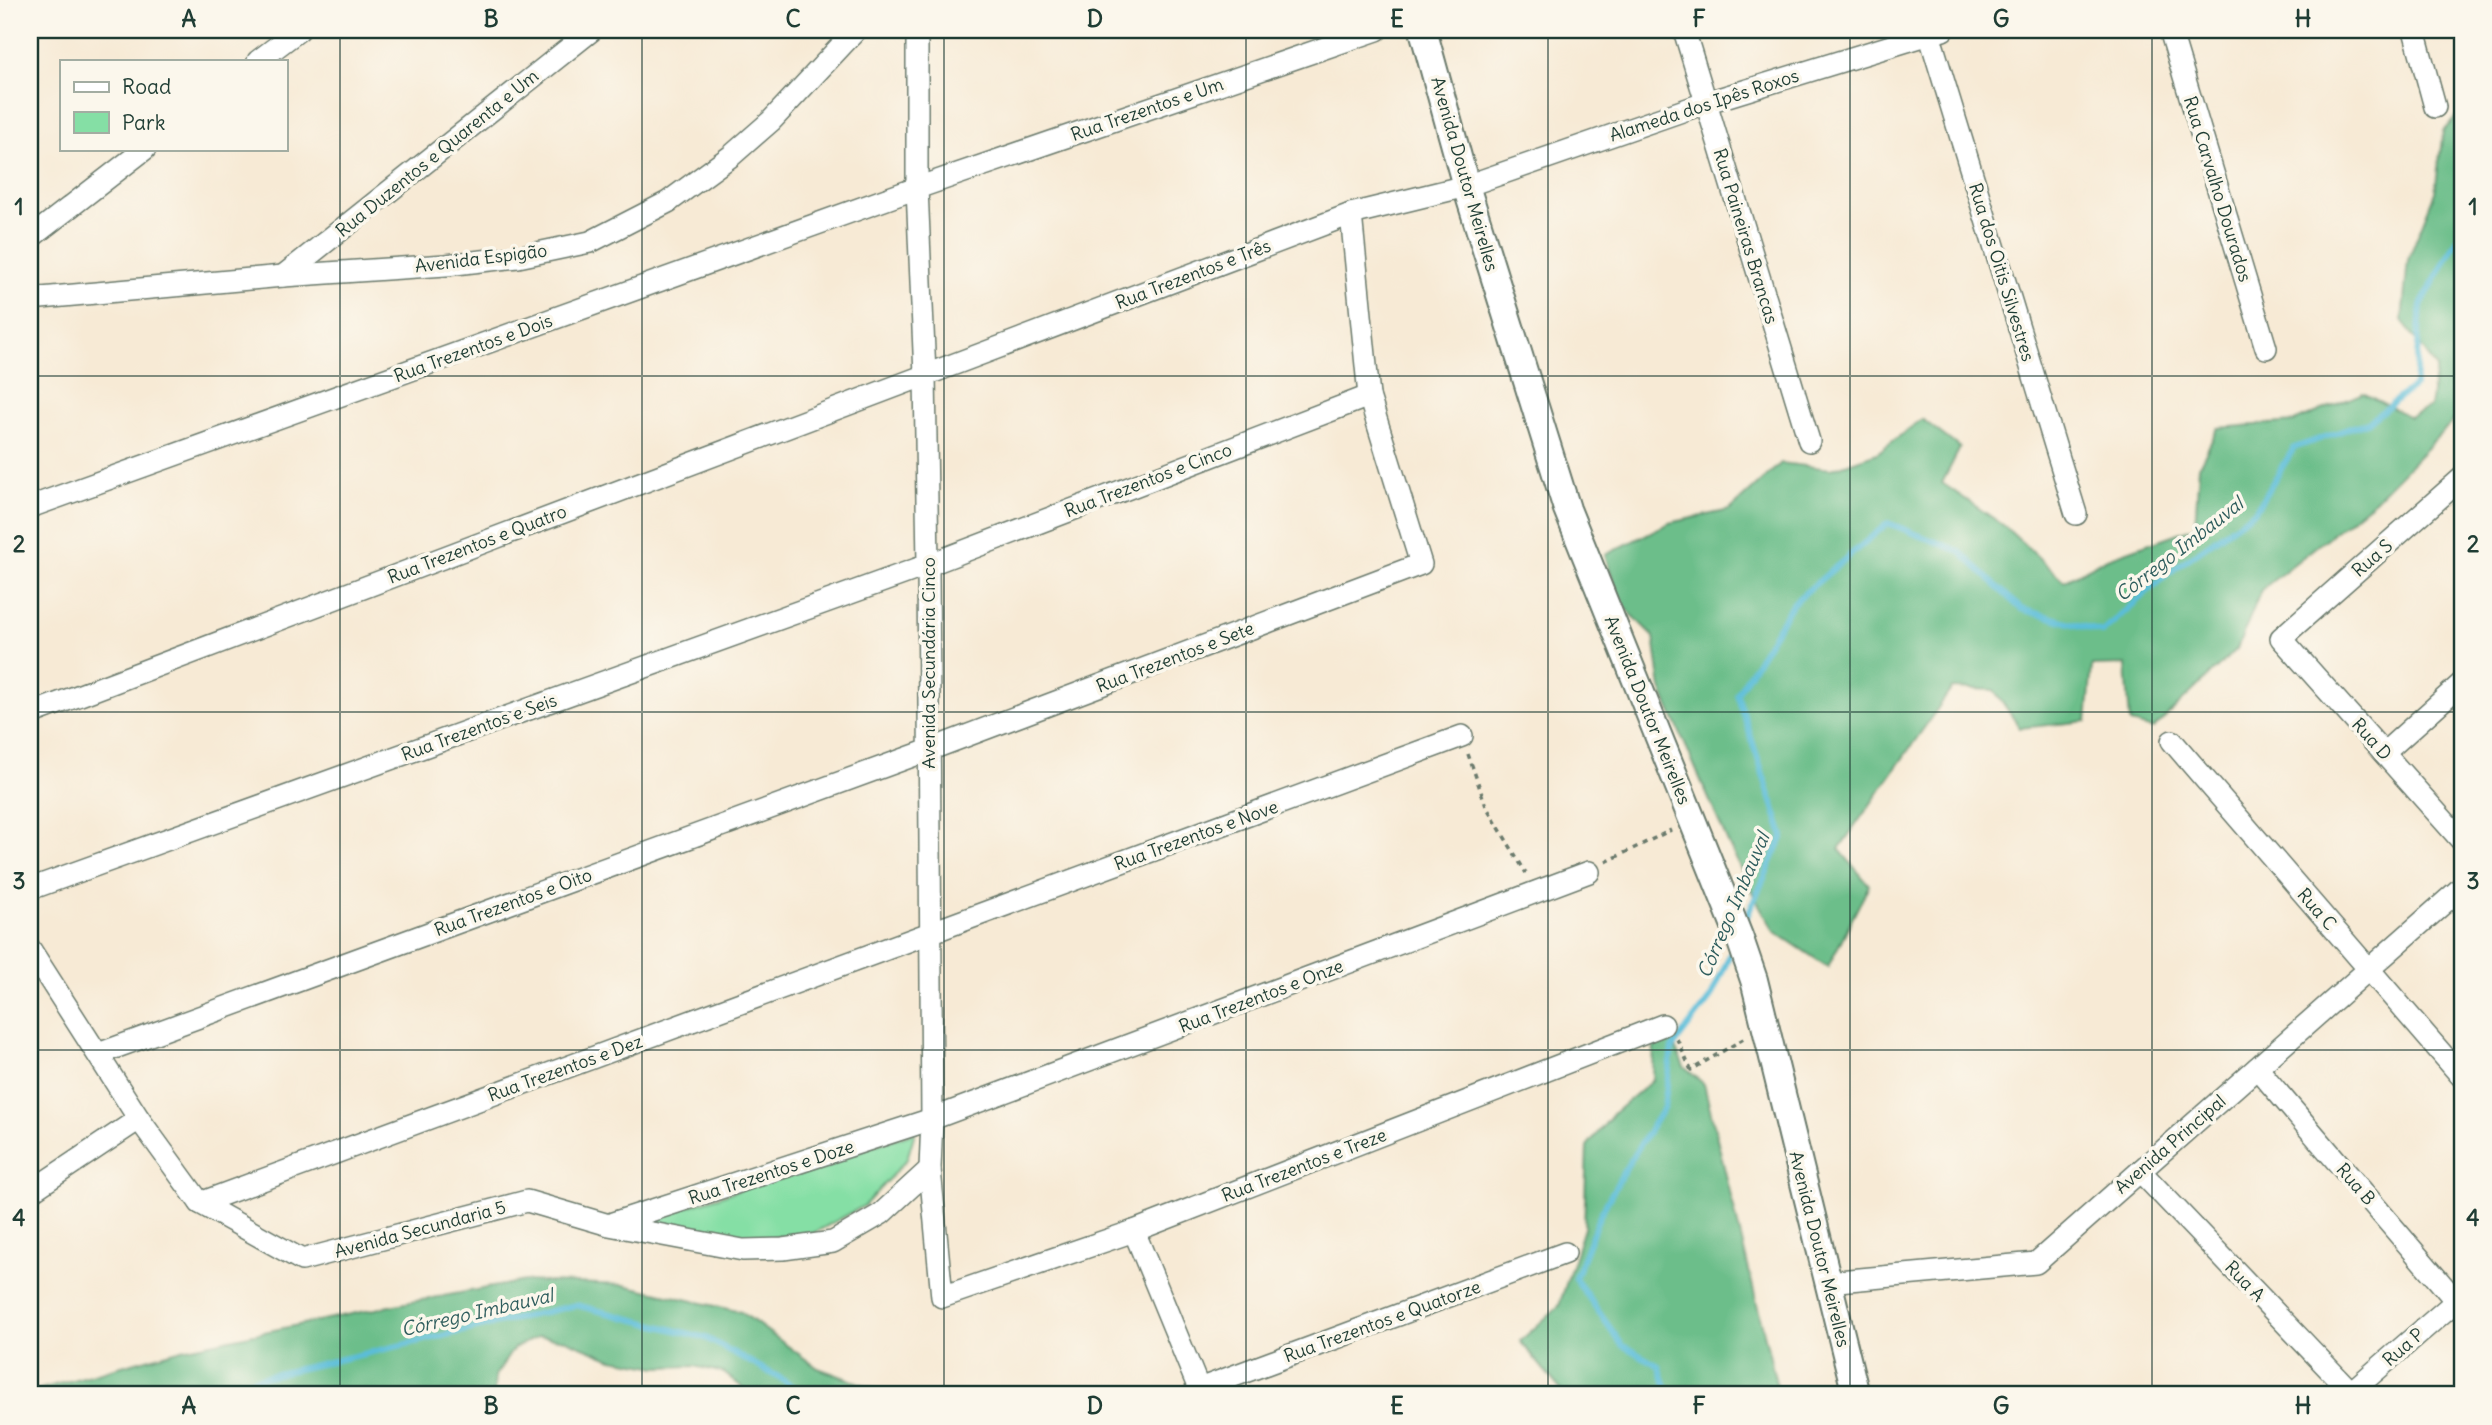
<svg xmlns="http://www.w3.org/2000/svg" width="2492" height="1425" viewBox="0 0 2492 1425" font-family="Delius,sans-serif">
<rect width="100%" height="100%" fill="#fbf7ec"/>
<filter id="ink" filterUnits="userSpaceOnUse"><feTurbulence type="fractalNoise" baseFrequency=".0143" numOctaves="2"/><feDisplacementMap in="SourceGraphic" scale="14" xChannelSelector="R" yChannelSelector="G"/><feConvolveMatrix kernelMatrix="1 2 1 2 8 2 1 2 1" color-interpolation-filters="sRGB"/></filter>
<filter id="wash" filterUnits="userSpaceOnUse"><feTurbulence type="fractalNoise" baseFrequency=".00686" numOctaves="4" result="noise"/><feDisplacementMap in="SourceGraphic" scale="28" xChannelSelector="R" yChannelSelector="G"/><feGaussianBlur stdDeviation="1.57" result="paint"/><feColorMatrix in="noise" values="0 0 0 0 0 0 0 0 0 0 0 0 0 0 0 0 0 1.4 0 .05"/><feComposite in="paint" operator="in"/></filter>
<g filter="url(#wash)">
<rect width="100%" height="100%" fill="#f7ead5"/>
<!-- green -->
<polygon fill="#85dfa5" stroke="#528e6c" stroke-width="2" points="915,1132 907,1159 864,1206 814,1233 756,1239 647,1220"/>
<!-- forest -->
<g fill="#6cbe8a" stroke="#467e5f" stroke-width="2">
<polygon points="2462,111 2462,412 2375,500 2261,590 2237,649 2153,729 2130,723 2126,665 2092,666 2087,721 2020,728 1994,690 1952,688 1839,849 1869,885 1828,967 1774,931 1754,896 1729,845 1661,689 1654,637 1621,604 1605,555 1669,523 1730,510 1781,463 1831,469 1877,453 1922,419 1960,448 1942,483 2003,525 2064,581 2105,559 2195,527 2199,466 2218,428 2294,422 2363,393 2410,417 2430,407 2436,367 2402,320 2408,260 2435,192 2443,131"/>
<polygon points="1662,1030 1669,1034 1684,1067 1704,1084 1779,1395 1565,1395 1520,1341 1559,1306 1584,1228 1587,1146 1614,1113 1653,1080 1654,1037"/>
<polygon points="525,1281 624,1285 741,1312 818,1368 892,1395 752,1395 724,1373 694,1366 658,1367 612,1359 566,1340 539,1336 514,1348 495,1376 494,1395 30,1395 30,1392 182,1349 400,1304"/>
</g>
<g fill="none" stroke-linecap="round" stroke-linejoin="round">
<!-- stream -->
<g stroke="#5abdd9" stroke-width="6">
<polyline points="1744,923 1783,836 1737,694 1793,603 1888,523 1959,551 2021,609 2102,632 2167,574 2255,511 2294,448 2370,421 2415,385 2421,305 2462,231"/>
<polyline points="186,1395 576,1305 706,1338 780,1378 804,1395"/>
<polyline points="1669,1395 1659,1366 1622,1345 1575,1278 1599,1217 1625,1169 1664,1107 1672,1048 1711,997 1734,946"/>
</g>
</g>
</g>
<g filter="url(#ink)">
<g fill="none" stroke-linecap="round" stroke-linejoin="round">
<defs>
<g id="minor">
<polyline points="917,30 917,188 925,375 928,565 932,1119 930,1169 942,1297 1134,1231 1663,1025"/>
<polyline points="1684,30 1809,441"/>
<polyline points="1928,30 2076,514"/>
<polyline points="2170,30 2266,348"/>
<polyline points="2414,30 2435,107"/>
<polyline points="258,61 299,30"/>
<polyline points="30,238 145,149"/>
<polyline points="283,276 592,30"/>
<polyline points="30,299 283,276 446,265 518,257 590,242 668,202 731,156 771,121 856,30"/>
<polyline points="2462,478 2281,638 2462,841"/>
<polyline points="30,507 917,188 1377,30"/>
<polyline points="30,714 1351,214 1466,186 1705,103 1943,30"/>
<polyline points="2172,741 2462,1077"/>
<polyline points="2384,753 2462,683"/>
<polyline points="30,889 928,565 1369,396"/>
<polyline points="30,949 139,1119 200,1203 302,1260 527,1201 609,1225 743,1250 783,1249 833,1242 881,1214 930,1169"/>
<polyline points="98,1054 929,750 1421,564 1369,396 1351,214"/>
<polyline points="2140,1171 2351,1392 2456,1301 2257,1068"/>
<polyline points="30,1192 139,1119"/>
<polyline points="200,1203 1462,736"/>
<polyline points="613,1223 932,1119 1589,872"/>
<polyline points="1134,1231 1199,1389 1565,1253"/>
<polyline points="1827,1282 2036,1263 2462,887"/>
</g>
<polyline id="major" points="1423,30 1466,186 1567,509 1739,936 1754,980 1856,1395"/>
</defs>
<!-- minor casing -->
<use href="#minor" stroke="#6b7a6c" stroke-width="24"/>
<!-- major casing -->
<use href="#major" stroke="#6b7a6c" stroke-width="30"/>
<!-- path -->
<g stroke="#6b7a6c" stroke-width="3.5" stroke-dasharray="5 5" stroke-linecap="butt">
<polyline points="1468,754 1486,806 1526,873"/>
<polyline points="1606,862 1671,830"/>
<polyline points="1677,1039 1691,1070 1745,1038"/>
</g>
<!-- minor -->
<use href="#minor" stroke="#fff" stroke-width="21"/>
<!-- major -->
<use href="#major" stroke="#fff" stroke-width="26"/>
</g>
</g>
<!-- grid -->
<path fill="none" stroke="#1f3d34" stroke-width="2" stroke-opacity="0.55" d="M340 30V1395M642 30V1395M944 30V1395M1246 30V1395M1548 30V1395M1850 30V1395M2152 30V1395M30 376H2462M30 712H2462M30 1050H2462"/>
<g text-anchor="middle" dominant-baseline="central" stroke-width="7" stroke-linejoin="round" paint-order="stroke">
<!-- street labels -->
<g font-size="18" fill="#1f3d34" stroke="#fbf7ec">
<text transform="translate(1704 105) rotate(-18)">Alameda dos Ipês Roxos</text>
<text transform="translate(1147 109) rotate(-19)">Rua Trezentos e Um</text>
<text transform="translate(437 153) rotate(-39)">Rua Duzentos e Quarenta e Um</text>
<text transform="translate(1465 174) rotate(74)">Avenida Doutor Meirelles</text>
<text transform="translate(2218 189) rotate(73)">Rua Carvalho Dourados</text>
<text transform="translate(1746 236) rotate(73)">Rua Paineiras Brancas</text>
<text transform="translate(481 258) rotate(-7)">Avenida Espigão</text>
<text transform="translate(2002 272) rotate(73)">Rua dos Oitis Silvestres</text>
<text transform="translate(1193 274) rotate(-21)">Rua Trezentos e Três</text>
<text transform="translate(473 348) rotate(-20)">Rua Trezentos e Dois</text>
<text transform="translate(1148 480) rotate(-21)">Rua Trezentos e Cinco</text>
<text transform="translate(477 544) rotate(-21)">Rua Trezentos e Quatro</text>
<text transform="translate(2372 558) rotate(-41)">Rua S</text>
<text transform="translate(1175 657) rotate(-21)">Rua Trezentos e Sete</text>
<text transform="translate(928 663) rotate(-90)">Avenida Secundária Cinco</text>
<text transform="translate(1648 710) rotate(68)">Avenida Doutor Meirelles</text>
<text transform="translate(479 727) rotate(-20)">Rua Trezentos e Seis</text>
<text transform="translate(2372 739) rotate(48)">Rua D</text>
<text transform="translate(1196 835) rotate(-20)">Rua Trezentos e Nove</text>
<text transform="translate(513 902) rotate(-20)">Rua Trezentos e Oito</text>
<text transform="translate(2317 909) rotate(49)">Rua C</text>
<text transform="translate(1261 996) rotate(-21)">Rua Trezentos e Onze</text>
<text transform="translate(565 1068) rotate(-20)">Rua Trezentos e Dez</text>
<text transform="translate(2170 1144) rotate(-41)">Avenida Principal</text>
<text transform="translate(1304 1165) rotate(-21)">Rua Trezentos e Treze</text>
<text transform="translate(771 1172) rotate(-18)">Rua Trezentos e Doze</text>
<text transform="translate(2356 1184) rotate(49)">Rua B</text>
<text transform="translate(420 1229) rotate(-15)">Avenida Secundaria 5</text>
<text transform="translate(1820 1249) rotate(76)">Avenida Doutor Meirelles</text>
<text transform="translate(2245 1281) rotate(46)">Rua A</text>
<text transform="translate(1382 1321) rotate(-20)">Rua Trezentos e Quatorze</text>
<text transform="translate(2403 1347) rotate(-41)">Rua P</text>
</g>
<!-- water labels -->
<g font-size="19" font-style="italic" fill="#2e5d5d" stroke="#fbf7ec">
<text transform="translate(2179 549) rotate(-38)">Córrego Imbauval</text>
<text transform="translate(1733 905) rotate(-67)">Córrego Imbauval</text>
<text transform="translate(477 1312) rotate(-13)">Córrego Imbauval</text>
</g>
</g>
<!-- margin -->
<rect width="2492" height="1425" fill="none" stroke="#fbf7ec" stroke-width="77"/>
<!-- legend -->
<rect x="60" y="60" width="228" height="91" fill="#fbf7ec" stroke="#a3ada2" stroke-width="2"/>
<rect x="74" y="82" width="35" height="10" fill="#ffffff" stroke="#a3ada2" stroke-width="2"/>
<text x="122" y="94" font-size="21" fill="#1f3d34">Road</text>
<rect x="74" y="112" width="35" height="21" fill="#85dfa5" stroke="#a3ada2" stroke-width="2"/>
<text x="122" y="130" font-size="21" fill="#1f3d34">Park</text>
<rect x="38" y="38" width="2416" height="1348" fill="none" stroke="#1f3d34" stroke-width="2.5"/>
<g font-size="23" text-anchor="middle" font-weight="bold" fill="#1f3d34">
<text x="189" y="27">A</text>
<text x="491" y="27">B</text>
<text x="793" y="27">C</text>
<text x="1095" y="27">D</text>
<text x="1397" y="27">E</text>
<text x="1699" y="27">F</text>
<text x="2001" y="27">G</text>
<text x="2303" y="27">H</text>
<text x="19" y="215">1</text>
<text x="2473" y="215">1</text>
<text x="19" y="552">2</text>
<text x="2473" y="552">2</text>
<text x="19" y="889">3</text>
<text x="2473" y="889">3</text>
<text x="19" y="1226">4</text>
<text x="2473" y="1226">4</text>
<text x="189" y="1414">A</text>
<text x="491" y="1414">B</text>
<text x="793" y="1414">C</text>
<text x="1095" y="1414">D</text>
<text x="1397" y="1414">E</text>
<text x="1699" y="1414">F</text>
<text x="2001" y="1414">G</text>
<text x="2303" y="1414">H</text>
</g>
</svg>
